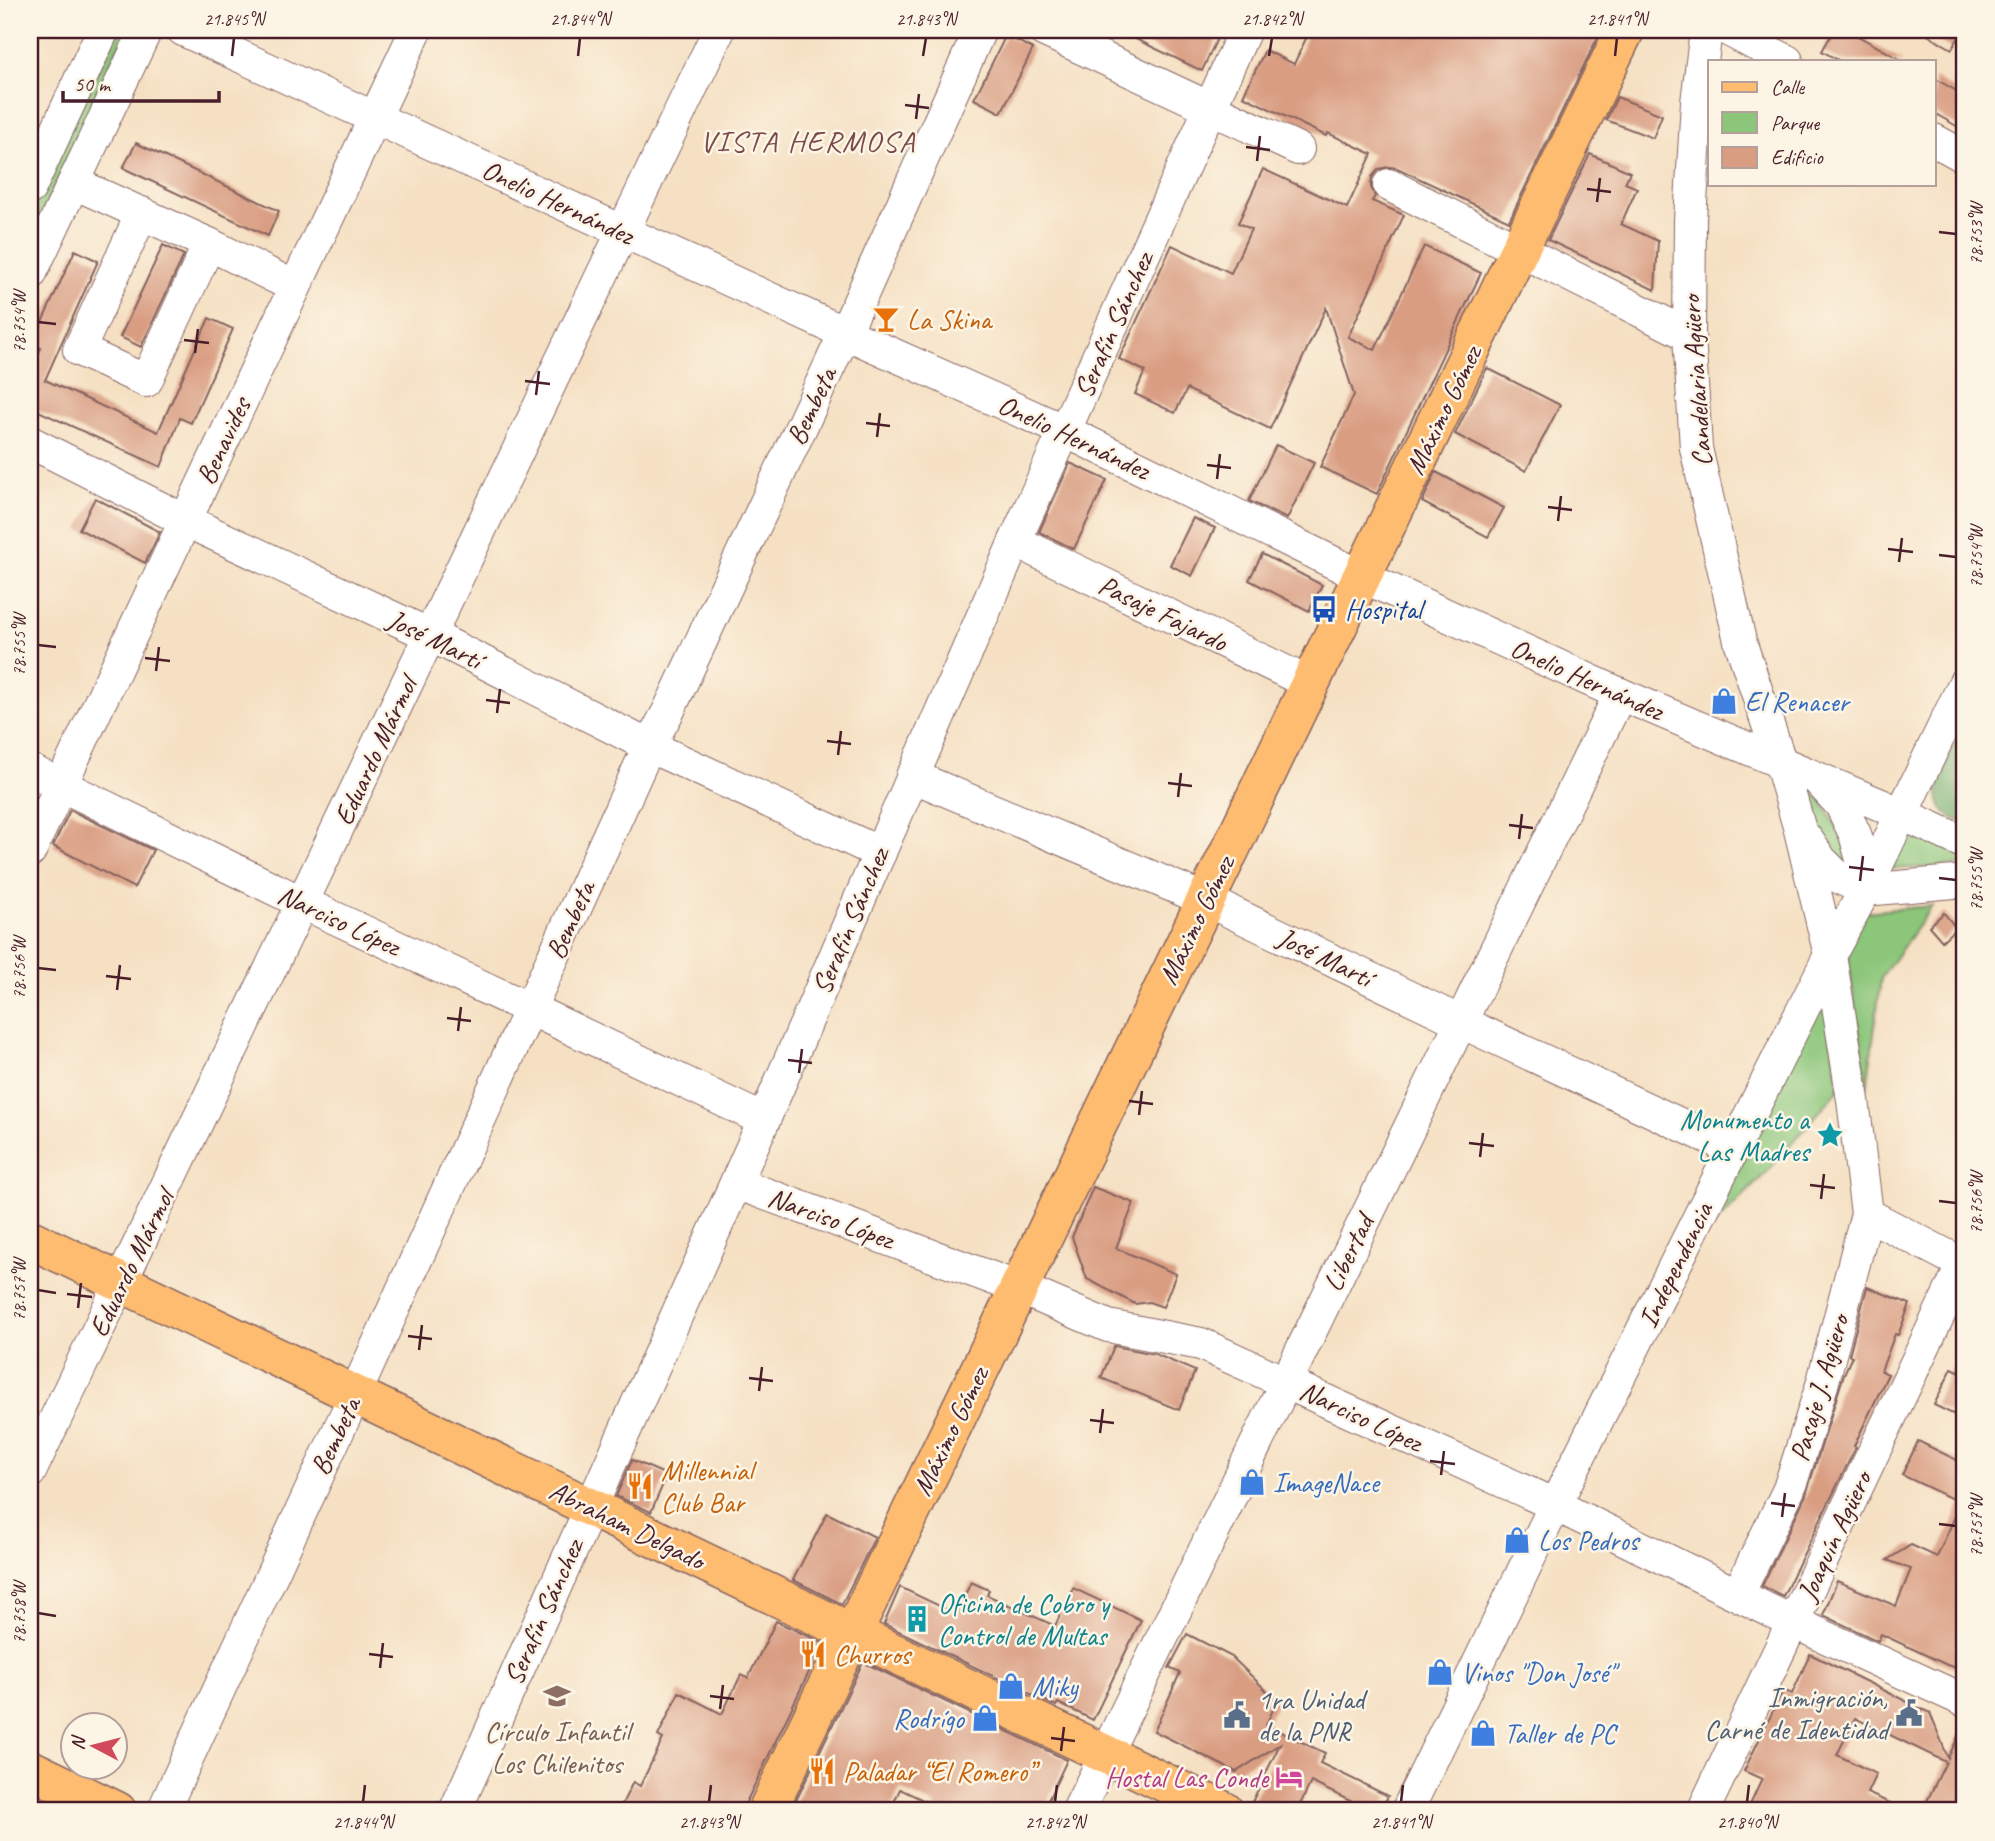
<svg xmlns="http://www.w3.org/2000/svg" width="1995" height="1841" viewBox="0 0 1995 1841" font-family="Caveat,sans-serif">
<rect width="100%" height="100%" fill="#fcf5e5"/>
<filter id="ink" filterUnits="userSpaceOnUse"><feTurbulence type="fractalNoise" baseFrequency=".0143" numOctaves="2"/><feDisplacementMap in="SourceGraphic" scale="14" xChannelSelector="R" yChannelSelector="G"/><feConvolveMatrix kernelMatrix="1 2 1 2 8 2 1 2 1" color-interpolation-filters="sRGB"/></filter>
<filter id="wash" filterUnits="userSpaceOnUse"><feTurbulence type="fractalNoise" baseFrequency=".00686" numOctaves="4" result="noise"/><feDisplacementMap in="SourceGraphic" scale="28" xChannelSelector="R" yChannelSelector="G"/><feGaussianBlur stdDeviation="1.57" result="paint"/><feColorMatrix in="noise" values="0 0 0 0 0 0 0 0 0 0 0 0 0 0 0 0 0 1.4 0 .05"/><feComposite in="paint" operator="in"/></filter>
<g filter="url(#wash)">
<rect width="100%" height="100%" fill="#f5e0c3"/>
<!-- green -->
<g fill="#8bc67a" stroke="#6a7252" stroke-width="2">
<polygon points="117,30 126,30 30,239 30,215"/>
<polygon points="1793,783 1821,798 1852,856 1845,863 1807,825"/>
<polygon points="1904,828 1965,856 1965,865 1893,869 1889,866"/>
<polygon points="1932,906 1881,978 1867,1088 1846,943 1863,912"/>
<polygon points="1823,994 1840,1088 1768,1171 1710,1229"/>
</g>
<!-- forest -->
<path fill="#70ab6a" stroke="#5d654a" stroke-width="2" d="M1965 723V824C1957 820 1947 816 1942 808 1928 787 1956 743 1965 723Z"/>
<g id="blocks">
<!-- building -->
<g fill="#d99d82">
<polygon points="1117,30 1221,30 1202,71"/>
<polygon points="1310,30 1601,30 1509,221 1397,168 1389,167 1379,169 1372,177 1371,187 1375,196 1372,201 1404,215 1348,337 1375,350 1424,246 1481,273 1377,494 1320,467 1354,395 1326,308 1270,429 1187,389 1175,413 1135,394 1145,371 1119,359 1172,245 1231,273 1251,229 1238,223 1263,169 1347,208 1372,154 1328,133 1326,136 1243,96 1265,50 1294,64"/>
<polygon points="1834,30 1847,30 1903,61 1840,61 1822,51"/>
<polygon points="1919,30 1963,30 1952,49"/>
<polygon points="1006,35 1033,49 1001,113 974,99"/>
<polygon points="1934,78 1965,96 1965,119 1960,128 1934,113"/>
<polygon points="1617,97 1662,115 1653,138 1606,120"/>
<polygon points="136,143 279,211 268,236 123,168"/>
<polygon points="1590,154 1630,172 1625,183 1637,188 1621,224 1658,241 1655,290 1548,240"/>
<polygon points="163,245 184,255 141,347 120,337"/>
<polygon points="75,250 98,261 45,380 158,432 209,318 233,329 191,423 180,418 161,467 32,408 30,413 30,373 41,348 32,344"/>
<polygon points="1487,368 1560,405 1526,471 1455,434"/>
<polygon points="1276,445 1314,463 1287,519 1249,501"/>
<polygon points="1070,463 1107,480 1074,549 1039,532"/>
<polygon points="1436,472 1504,508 1488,537 1422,502"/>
<polygon points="95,498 160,532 145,563 79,529"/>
<polygon points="1193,518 1215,528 1192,576 1170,565"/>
<polygon points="1262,554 1322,585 1309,611 1249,580"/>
<polygon points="70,810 153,850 134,888 53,846"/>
<polygon points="1944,913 1956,928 1942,941 1929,926"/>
<polygon points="1093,1187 1134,1203 1116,1248 1176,1274 1163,1307 1149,1302 1135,1304 1087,1279 1072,1237"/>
<polygon points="1867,1287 1910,1304 1898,1335 1895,1334 1881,1371 1888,1374 1854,1446 1856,1447 1783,1596 1762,1586 1806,1495 1844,1374 1852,1356 1849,1355"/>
<polygon points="1114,1346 1155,1354 1195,1371 1179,1410 1101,1378"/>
<polygon points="1952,1368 1965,1374 1965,1420 1934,1405"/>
<polygon points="1918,1441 1965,1464 1965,1625 1955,1648 1965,1652 1965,1671 1947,1665 1881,1634 1878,1641 1823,1615 1837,1581 1896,1606 1911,1569 1887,1560 1911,1545 1937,1557 1961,1503 1902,1475"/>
<polygon points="632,1460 667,1475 651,1512 616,1496"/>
<polygon points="827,1513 875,1537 842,1604 793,1580"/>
<polygon points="971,1582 989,1590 987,1595 1055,1626 1073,1588 1141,1620 1093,1720 1058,1703 1056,1706 884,1624 900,1587 956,1614"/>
<polygon points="776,1621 823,1643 742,1811 631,1811 621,1806 633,1782 640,1786 663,1739 658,1736 679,1692 722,1714 741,1675 748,1678"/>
<polygon points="1187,1634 1232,1657 1277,1701 1266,1725 1325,1753 1320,1763 1388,1796 1381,1811 1371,1811 1311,1782 1297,1811 1271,1811 1252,1802 1280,1744 1236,1772 1154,1731 1180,1673 1169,1668"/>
<polygon points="1810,1654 1930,1713 1948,1758 1965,1722 1965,1811 1922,1811 1946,1762 1855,1718 1837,1755 1876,1774 1867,1793 1908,1811 1749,1811 1752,1805 1750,1805 1762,1779 1744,1771 1783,1690 1792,1694"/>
<polygon points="863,1662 1067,1760 1043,1811 934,1811 936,1806 900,1789 890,1811 791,1811"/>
</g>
</g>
</g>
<g filter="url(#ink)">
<use href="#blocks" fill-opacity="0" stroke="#866360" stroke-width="2"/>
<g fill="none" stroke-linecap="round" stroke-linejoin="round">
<defs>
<g id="minor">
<polyline points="183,30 845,333 1065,431 1363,577 1620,694 1902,814 1965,843"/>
<polyline points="1043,30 1298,149"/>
<polyline points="1706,30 1697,102 1690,220 1689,335 1696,448 1740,641 1781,764 1800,830 1830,955 1853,1100 1867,1214 1822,1385 1789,1489 1738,1594"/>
<polyline points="1728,30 1787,61"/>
<polyline points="1934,140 1965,157"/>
<polyline points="74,183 209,244 295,287"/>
<polyline points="1389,185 1689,335"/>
<polyline points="30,188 103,30"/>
<polyline points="142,213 79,350 146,381 209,244"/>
<polyline points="30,275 146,30"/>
<polyline points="30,442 186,521 430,635 649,746 880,853"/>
<polyline points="1015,541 1311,684"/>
<polyline points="30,770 303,903 530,1009 764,1120"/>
<polyline points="912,776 1206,900 1461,1022 1733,1149"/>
<polyline points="1819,781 1841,805 1855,834 1868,882"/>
<polyline points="1806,838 1821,860 1838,877 1865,890 1965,881"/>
<polyline points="30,851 416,30"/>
<polyline points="736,1183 1019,1288 1108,1326 1201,1344 1555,1505 1793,1622 1965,1701"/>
<polyline points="1867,1214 1965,1265"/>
<polyline points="30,1472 719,30"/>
<polyline points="163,1811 347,1412 649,746 668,712 845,333 980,30"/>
<polyline points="455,1811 764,1120 1015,541 1245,30"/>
<polyline points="1078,1811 1620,694"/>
<polyline points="1407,1811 1555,1505 1830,955 1865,890 1965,682"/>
<polyline points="1703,1811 1965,1260"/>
</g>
<g id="major">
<polyline points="30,1239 1224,1811"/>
<polyline points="30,1769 117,1811"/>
<polyline points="767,1811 1625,30"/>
</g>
</defs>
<!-- minor casing -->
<use href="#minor" stroke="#866360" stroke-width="34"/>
<!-- major casing -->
<use href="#major" stroke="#866360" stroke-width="41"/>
<!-- minor -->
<use href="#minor" stroke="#fff" stroke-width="32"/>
<!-- major -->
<use href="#major" stroke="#febc70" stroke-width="38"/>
</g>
</g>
<!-- ticks -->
<path fill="none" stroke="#4a1f2b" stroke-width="2.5" d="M232 56 234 38M578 56 580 38M923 56 926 38M1269 56 1272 38M1615 56 1617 38M905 105 929 108M916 119 919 94M1246 147 1270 150M1257 161 1260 136M1587 189 1611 192M1597 202 1600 178M1939 232 1956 234M38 322 56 324M184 340 209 343M195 353 198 329M525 381 550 384M536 395 539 371M866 423 890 426M877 437 880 413M1207 465 1231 468M1217 479 1220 454M1548 507 1572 510M1558 521 1561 496M1888 549 1913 552M1939 555 1956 557M1899 562 1902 538M38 645 56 647M145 658 170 661M156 671 159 647M486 700 510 703M497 713 500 689M827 741 851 744M838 755 841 731M1168 783 1192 786M1178 797 1181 773M1509 825 1533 828M1519 839 1522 814M1849 867 1874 870M1939 878 1956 880M1860 881 1863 856M38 968 56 970M106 976 131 979M117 990 120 965M447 1018 471 1021M458 1031 461 1007M788 1060 812 1063M799 1073 802 1049M1129 1101 1153 1104M1139 1115 1142 1091M1469 1143 1494 1146M1480 1157 1483 1133M1810 1185 1835 1188M1821 1199 1824 1174M1939 1201 1956 1203M38 1290 56 1293M67 1294 92 1297M78 1308 81 1283M408 1336 432 1339M419 1350 422 1325M749 1378 773 1381M759 1391 762 1367M1090 1420 1114 1423M1100 1433 1103 1409M1430 1461 1455 1464M1441 1475 1444 1451M1771 1503 1795 1506M1782 1517 1785 1493M1939 1524 1956 1526M38 1613 56 1616M369 1654 393 1657M380 1668 383 1643M710 1696 734 1699M720 1709 723 1685M1051 1738 1075 1741M1061 1751 1064 1727M363 1802 365 1785M709 1802 711 1785M1055 1802 1057 1785M1401 1802 1403 1785M1747 1802 1749 1785"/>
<!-- icons -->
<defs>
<symbol id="bar-bare" viewBox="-9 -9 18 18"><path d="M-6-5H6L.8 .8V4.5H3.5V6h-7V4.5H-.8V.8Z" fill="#e8710a" stroke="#fcf5e5" stroke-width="2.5" paint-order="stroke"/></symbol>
<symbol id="bus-bare" viewBox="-9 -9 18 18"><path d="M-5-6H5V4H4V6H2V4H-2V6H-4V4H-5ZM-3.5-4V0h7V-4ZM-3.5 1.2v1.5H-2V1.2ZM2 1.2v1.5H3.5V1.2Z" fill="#1a4fb4" stroke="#fcf5e5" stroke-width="2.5" paint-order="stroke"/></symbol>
<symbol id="shop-bare" viewBox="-9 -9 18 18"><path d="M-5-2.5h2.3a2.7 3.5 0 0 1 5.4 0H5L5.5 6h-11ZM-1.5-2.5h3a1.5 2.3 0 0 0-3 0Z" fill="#3f7fe0" stroke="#fcf5e5" stroke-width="2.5" paint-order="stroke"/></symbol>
<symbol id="sight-bare" viewBox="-9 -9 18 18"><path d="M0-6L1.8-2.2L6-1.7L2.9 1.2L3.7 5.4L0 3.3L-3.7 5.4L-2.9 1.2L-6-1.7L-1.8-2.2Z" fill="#0f9aa8" stroke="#fcf5e5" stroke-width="2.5" paint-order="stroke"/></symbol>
<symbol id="restaurant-bare" viewBox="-9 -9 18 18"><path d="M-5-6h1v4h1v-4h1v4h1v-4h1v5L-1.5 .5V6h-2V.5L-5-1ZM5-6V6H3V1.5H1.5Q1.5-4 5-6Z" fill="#e8710a" stroke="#fcf5e5" stroke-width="2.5" paint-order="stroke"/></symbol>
<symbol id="building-bare" viewBox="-9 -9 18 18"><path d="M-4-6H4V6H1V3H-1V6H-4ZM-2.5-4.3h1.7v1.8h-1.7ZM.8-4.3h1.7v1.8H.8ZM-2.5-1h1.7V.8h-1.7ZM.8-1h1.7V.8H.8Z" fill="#0f9aa8" stroke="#fcf5e5" stroke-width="2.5" paint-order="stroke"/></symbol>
<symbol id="school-bare" viewBox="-9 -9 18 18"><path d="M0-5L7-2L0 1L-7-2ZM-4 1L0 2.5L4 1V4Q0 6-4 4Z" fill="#8d6e63" stroke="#fcf5e5" stroke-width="2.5" paint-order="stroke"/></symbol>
<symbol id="civic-bare" viewBox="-9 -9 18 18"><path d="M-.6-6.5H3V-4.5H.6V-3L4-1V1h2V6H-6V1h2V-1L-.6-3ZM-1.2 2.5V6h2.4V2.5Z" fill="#5c6f8a" stroke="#fcf5e5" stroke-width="2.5" paint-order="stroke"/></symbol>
<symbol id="hotel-bare" viewBox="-9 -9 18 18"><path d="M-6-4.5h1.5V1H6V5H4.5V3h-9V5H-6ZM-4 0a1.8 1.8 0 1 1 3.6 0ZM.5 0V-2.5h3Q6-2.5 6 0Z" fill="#d1479c" stroke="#fcf5e5" stroke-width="2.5" paint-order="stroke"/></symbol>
</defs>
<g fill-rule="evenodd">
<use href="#bar-bare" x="867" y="300" width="38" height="38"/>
<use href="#bus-bare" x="1305" y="590" width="38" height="38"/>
<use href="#shop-bare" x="1705" y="682" width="38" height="38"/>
<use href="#sight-bare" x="1811" y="1116" width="38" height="38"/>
<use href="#shop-bare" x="1233" y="1463" width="38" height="38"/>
<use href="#restaurant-bare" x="621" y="1467" width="38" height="38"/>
<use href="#shop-bare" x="1498" y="1521" width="38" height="38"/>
<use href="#building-bare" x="898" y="1600" width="38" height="38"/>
<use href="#restaurant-bare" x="794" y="1635" width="38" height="38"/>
<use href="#shop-bare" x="1421" y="1653" width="38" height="38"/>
<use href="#shop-bare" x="992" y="1667" width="38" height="38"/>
<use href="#school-bare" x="538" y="1677" width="38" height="38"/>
<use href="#civic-bare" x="1890" y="1694" width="38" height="38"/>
<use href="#civic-bare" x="1218" y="1696" width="38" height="38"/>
<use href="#shop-bare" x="966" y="1699" width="38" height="38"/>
<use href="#shop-bare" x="1464" y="1714" width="38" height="38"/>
<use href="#restaurant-bare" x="803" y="1752" width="38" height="38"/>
<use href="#hotel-bare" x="1270" y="1758" width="38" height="38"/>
</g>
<g text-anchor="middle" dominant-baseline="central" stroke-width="5" stroke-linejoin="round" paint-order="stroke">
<!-- street labels -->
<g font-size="28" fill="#4a1f2b" stroke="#fcf5e5">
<text transform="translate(558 202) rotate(25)">Onelio Hernández</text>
<text transform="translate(1113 325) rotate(-66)">Serafín Sánchez</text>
<text transform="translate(1696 381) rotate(-94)">Candelaria Agüero</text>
<text transform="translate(811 406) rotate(-65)">Bembeta</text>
<text transform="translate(1443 410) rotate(-64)">Máximo Gómez</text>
<text transform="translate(1074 437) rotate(25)">Onelio Hernández</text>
<text transform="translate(223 441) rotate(-65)">Benavides</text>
<text transform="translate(1163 613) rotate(26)">Pasaje Fajardo</text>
<text transform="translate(435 639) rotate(26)">José Martí</text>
<text transform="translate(1587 679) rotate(24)">Onelio Hernández</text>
<text transform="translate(375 751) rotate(-65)">Eduardo Mármol</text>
<text transform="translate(339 920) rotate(25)">Narciso López</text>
<text transform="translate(570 920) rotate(-66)">Bembeta</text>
<text transform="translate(1196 920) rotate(-64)">Máximo Gómez</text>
<text transform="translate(850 921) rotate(-67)">Serafín Sánchez</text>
<text transform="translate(1325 957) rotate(26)">José Martí</text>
<text transform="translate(831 1218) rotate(20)">Narciso López</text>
<text transform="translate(1348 1253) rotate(-64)">Libertad</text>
<text transform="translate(131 1263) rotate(-64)">Eduardo Mármol</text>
<text transform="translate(1675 1265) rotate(-64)">Independencia</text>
<text transform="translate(1819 1388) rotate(-74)">Pasaje J. Agüero</text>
<text transform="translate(1361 1416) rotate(25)">Narciso López</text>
<text transform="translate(950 1431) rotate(-64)">Máximo Gómez</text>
<text transform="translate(335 1436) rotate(-65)">Bembeta</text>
<text transform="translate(627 1525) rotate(26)">Abraham Delgado</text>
<text transform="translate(1834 1536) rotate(-65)">Joaquín Agüero</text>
<text transform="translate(543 1612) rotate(-66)">Serafín Sánchez</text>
</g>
<!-- food labels -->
<g font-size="28" fill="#c56008" stroke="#fcf5e5" text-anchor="start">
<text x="907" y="319">La Skina</text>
<text x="661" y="1470">Millennial<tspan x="661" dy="32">Club Bar</tspan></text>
<text x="834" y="1654">Churros</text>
<text x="843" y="1771">Paladar “El Romero”</text>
</g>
<!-- transit labels -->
<g font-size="28" fill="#164399" stroke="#fcf5e5" text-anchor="start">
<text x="1345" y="609">Hospital</text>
</g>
<!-- shop labels -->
<g font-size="28" fill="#366cbe" stroke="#fcf5e5" text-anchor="start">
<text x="1745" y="701">El Renacer</text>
<text x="1273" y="1482">ImageNace</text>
<text x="1538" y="1540">Los Pedros</text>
<text x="1461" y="1672">Vinos "Don José"</text>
<text x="1032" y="1686">Miky</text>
<text x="964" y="1718" text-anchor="end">Rodrígo</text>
<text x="1504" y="1733">Taller de PC</text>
</g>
<!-- culture labels -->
<g font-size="28" fill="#0d838f" stroke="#fcf5e5" text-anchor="end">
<text x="1809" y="1119">Monumento a<tspan x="1809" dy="32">Las Madres</tspan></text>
<text x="938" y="1603" text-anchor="start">Oficina de Cobro y<tspan x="938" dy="32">Control de Multas</tspan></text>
</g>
<!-- service labels -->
<g font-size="28" fill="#4e5e75" stroke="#fcf5e5" text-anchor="end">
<text x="1888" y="1697">Inmigración,<tspan x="1888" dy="32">Carné de Identidad</tspan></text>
<text x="1258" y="1699" text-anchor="start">1ra Unidad<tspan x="1258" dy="32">de la PNR</tspan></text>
</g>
<!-- education labels -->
<g font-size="28" fill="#785e54" stroke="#fcf5e5">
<text x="557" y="1731">Círculo Infantil<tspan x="557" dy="32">Los Chilenitos</tspan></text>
</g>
<!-- hotel labels -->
<g font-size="28" fill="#b23c85" stroke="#fcf5e5" text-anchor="end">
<text x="1268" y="1777">Hostal Las Conde</text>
</g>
<!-- neighbourhood labels -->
<g font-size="30" letter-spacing="2" fill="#7c4b49" stroke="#fcf5e5">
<text x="808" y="141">VISTA HERMOSA</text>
</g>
</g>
<!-- margin -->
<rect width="1995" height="1841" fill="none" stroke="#fcf5e5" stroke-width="77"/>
<!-- legend -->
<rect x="1708" y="60" width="228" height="126" fill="#fcf5e5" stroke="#b59f9b" stroke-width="2"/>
<rect x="1722" y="82" width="35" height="10" fill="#febc70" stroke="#b59f9b" stroke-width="2"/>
<text x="1771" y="94" font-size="21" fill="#4a1f2b">Calle</text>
<rect x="1722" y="112" width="35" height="21" fill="#8bc67a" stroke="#b59f9b" stroke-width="2"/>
<text x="1771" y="130" font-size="21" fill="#4a1f2b">Parque</text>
<rect x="1722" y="147" width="35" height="21" fill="#d99d82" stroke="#b59f9b" stroke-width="2"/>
<text x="1771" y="164" font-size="21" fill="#4a1f2b">Edificio</text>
<!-- north arrow -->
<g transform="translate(94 1746) rotate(277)"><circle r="33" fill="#fcf5e5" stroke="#b59f9b" stroke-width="2"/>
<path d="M0-5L12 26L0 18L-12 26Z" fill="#d1495b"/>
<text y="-10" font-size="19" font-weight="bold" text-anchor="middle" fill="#4a1f2b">N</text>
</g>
<!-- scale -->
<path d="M63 91v10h156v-10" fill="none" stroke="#4a1f2b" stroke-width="3.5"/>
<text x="74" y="91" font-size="21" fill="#4a1f2b" stroke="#fcf5e5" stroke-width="5" paint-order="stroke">50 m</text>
<rect x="38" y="38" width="1918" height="1764" fill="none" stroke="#4a1f2b" stroke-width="2.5"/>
<g font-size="18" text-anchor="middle" fill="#4a1f2b">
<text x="234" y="25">21.845°N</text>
<text x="580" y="25">21.844°N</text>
<text x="926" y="25">21.843°N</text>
<text x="1272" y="25">21.842°N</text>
<text x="1617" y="25">21.841°N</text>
<text transform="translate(1976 234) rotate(-90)" y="6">78.753°W</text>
<text transform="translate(19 322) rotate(-90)" y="6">78.754°W</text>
<text transform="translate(1976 557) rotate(-90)" y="6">78.754°W</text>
<text transform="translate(19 645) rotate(-90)" y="6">78.755°W</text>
<text transform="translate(1976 880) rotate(-90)" y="6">78.755°W</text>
<text transform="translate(19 968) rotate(-90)" y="6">78.756°W</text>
<text transform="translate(1976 1203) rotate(-90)" y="6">78.756°W</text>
<text transform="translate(19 1290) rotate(-90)" y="6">78.757°W</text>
<text transform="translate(1976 1526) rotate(-90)" y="6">78.757°W</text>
<text transform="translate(19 1613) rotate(-90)" y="6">78.758°W</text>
<text x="363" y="1828">21.844°N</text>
<text x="709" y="1828">21.843°N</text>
<text x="1055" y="1828">21.842°N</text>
<text x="1401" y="1828">21.841°N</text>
<text x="1747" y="1828">21.840°N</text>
</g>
</svg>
